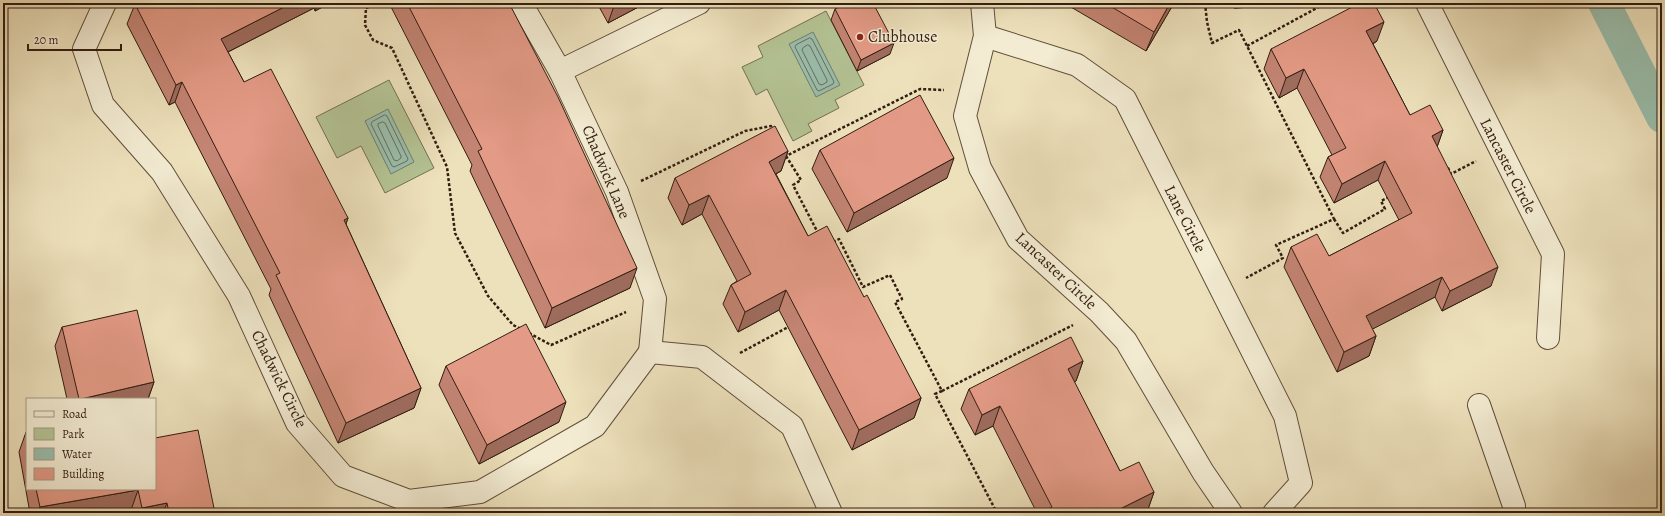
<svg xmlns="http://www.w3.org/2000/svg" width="1665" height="516" viewBox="0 0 1665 516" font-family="Alegreya,serif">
<rect width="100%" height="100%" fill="#ede1bc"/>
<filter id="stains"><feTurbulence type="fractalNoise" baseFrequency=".005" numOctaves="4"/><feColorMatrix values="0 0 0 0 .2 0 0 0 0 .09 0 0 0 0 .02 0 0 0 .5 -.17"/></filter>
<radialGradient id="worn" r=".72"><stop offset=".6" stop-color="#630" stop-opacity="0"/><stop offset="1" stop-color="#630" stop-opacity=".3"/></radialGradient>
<!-- green -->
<g fill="#b4c394" stroke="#737052">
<polygon points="826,11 864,85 835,100 839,108 808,124 812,131 793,141 767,89 756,95 742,67 763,57 758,46"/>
<polygon points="389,80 434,168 385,193 361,146 337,158 316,117"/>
</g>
<!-- water -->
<g fill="#9abeac" stroke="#707e6e">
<polygon points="813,32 840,85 816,97 789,44"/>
<polygon points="388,109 414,162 391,174 365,121"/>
</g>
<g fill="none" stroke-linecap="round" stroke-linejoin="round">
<!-- shore -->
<g stroke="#666e5e" stroke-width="1">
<polygon points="810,38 812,39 834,82 833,84 819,91 817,90 795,47 796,45"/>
<polygon points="808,45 810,46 827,80 827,82 822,85 819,84 802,50 803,48"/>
<polygon points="385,115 387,116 408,159 407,161 394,167 392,166 371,124 372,122"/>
<polygon points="383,122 385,123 401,156 401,158 397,161 394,160 378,126 378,124"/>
</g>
<!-- canal -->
<polyline stroke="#9abeac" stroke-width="32" points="1604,3 1662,117"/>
<defs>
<g id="minor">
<polyline points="105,3 84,49 103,105 162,172 239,296 297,423 343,476 409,501 480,492 595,426 650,352"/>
<polyline points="521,3 560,71 617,192 655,299 650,352"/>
<polyline points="982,3 985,36 965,116 980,168 1018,239 1099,312 1126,341 1203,472 1231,513"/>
<polyline points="1427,3 1553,254 1548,338"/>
<polyline points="985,36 1077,65 1125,99 1285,416 1301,483 1274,513"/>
<polyline points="560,71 699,3"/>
<polyline points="650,352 702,357 792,426 831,513"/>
<polyline points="1479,405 1514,506 1514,513"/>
</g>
</defs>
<!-- minor casing -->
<use href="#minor" stroke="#614e3b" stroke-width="24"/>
<!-- path -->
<g stroke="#321d10" stroke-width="2.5" stroke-dasharray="3 2" stroke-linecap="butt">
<polyline points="378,3 366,8 365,25 373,40 392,48 447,167 455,233 488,296 513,325 521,329"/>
<polyline points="1205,3 1207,22 1212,43 1239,30 1334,219 1276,245 1283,258 1246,278"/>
<polyline points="1247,46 1326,3"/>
<polyline points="786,154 786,156 920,89 944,90"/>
<polyline points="786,156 801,180 793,185 818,233"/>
<polyline points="1444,167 1447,166 1451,174 1476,161"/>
<polyline points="641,181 745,131 771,126 773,130"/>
<polyline points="1334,219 1343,233 1385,209 1381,201 1389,197"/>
<polyline points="833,242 839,239 863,287 890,275 902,299 895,302 942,391 1073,325"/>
<polyline points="529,333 551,345 626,312"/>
<polyline points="740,353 790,326"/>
<polyline points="942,391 935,394 997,513"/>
</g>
<!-- minor -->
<use href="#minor" stroke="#f3ecd3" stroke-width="22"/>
</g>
<!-- wall -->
<g fill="#c38473" stroke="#321d10">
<polygon points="137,3 330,3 315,11 314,8 228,52 244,82 348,218 346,224 421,388 414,408 338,443 269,295 271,289 175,102 169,105 127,24 135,4"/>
<polygon points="389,3 509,3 630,288 545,328 470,171 472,165"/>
<polygon points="597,3 646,3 608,23"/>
<polygon points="1064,3 1174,3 1146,51"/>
<polygon points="1233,3 1305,3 1305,4 1234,8"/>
<polygon points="835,9 890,54 857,71 831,20"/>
<polygon points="1377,41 1373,44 1410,115 1443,130 1437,147 1491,286 1442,311 1435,297 1372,329 1376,336 1369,356 1337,372 1284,267 1291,247 1329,256 1399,220 1378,180 1334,203 1320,177 1328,157 1332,155 1297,88 1279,98 1264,69 1271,49"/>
<polygon points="820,150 947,178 847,232 812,169"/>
<polygon points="788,151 781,171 776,174 808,236 864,297 921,398 914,418 852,450 779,310 738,332 723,304 731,285 737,281 702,214 682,225 668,198 675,178"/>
<polygon points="62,327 154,382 148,399 67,399 55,346"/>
<polygon points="1083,361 1076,381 1074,382 1120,471 1154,492 1147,512 1144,513 1037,513 993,426 975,435 961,409 969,389"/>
<polygon points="446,366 559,422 479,464 439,385"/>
<polygon points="26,432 27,432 27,489 155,489 215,513 132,513 131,510 112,513 30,513 19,452"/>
</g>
<!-- shaded-wall -->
<g fill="#9f6c5e" stroke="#321d10">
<polygon points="292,3 315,3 314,8 214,59 221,39"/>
<polygon points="318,3 330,3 315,11"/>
<polygon points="615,3 646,3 608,23"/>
<polygon points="1170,3 1174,3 1146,51 1154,32"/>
<polygon points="1236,3 1305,3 1305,4 1234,8"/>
<polygon points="1384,22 1377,41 1359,51 1366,31"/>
<polygon points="894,43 890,54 857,71 861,60"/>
<polygon points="1304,69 1297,88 1279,98 1286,78"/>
<polygon points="182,82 175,102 169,105 176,85"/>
<polygon points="1443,130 1436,150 1432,136"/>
<polygon points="788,151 781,171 762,181 769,162"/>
<polygon points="954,158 947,178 847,232 854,213"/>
<polygon points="1385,161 1378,180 1334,203 1342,184"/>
<polygon points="709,195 702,214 682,225 689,205"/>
<polygon points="348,218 341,238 344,220"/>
<polygon points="1498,267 1491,286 1442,311 1450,291"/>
<polygon points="637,268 630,288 545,328 552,308"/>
<polygon points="1442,277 1435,297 1359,336 1366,316"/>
<polygon points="786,290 779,310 738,332 745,312"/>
<polygon points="1376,336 1369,356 1337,372 1344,352"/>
<polygon points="1083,361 1076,381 1061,389 1068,369"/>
<polygon points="154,382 148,399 81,399"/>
<polygon points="421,388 414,408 338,443 346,423"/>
<polygon points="921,398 914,418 852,450 859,430"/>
<polygon points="566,402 559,422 479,464 487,445"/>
<polygon points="1000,406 993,426 975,435 982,415"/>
<polygon points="138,490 131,510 112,513 37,513 40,507"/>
<polygon points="1154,492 1147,512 1144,513 1112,513"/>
<polygon points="167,503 163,513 140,513 142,508"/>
</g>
<!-- building -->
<g fill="#e39a86" stroke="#321d10">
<polygon points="137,3 292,3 221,39 244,82 271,69 348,218 344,220 421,388 346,423 276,275 280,273 182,82 176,85 135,4"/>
<polygon points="407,3 509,3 558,97 637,268 552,308 478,151 482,149"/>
<polygon points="846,3 873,3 894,43 861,60 835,9"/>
<polygon points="1105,3 1170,3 1154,32"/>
<polygon points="1360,3 1374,3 1384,22 1366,31 1410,115 1430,105 1443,130 1432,136 1498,267 1450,291 1442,277 1366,316 1376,336 1344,352 1291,247 1317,234 1329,256 1412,213 1385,161 1342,184 1328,157 1346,148 1304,69 1286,78 1271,49"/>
<polygon points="920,95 954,158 854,213 820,150"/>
<polygon points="775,126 788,151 769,162 808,236 827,226 864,297 867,295 921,398 859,430 786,290 745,312 731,285 751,274 709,195 689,205 675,178"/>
<polygon points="137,310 154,382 81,399 79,399 62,327"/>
<polygon points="526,324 566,402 487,445 446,366"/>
<polygon points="1071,337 1083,361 1068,369 1120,471 1139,462 1154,492 1112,513 1041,513 1052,507 1000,406 982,415 969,389"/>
<polygon points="198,430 215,513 169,513 167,503 142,508 138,490 40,507 36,489 155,489 155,438"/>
</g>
<!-- markers -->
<circle fill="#8f2418" stroke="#f3ecd3" stroke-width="1.5" cx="860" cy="37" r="4"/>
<g text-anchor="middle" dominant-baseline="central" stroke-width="3" stroke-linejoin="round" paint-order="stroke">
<!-- poi labels -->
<g font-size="16" fill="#321d10" stroke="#f3ecd3" text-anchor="start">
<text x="868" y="37">Clubhouse</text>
</g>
<!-- street labels -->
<g font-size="16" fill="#321d10" stroke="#f3ecd3">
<text transform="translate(1508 166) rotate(63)">Lancaster Circle</text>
<text transform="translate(606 172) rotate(67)">Chadwick Lane</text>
<text transform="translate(1185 219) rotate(63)">Lane Circle</text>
<text transform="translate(1056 271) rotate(43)">Lancaster Circle</text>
<text transform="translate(279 379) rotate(64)">Chadwick Circle</text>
</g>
</g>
<!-- margin -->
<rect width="1665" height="516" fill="none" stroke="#ede1bc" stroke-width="16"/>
<rect x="4" y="4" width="1657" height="508" fill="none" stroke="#321d10" stroke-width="2"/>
<rect x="8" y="8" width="1649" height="500" fill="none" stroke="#321d10"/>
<!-- legend -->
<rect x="26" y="398" width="130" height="92" fill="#f3ecd3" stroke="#a69985"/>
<rect x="34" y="411" width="20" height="6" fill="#f3ecd3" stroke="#a69985"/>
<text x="62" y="418" font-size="12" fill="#321d10">Road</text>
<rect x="34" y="428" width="20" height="12" fill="#b4c394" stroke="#a69985"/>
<text x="62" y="438" font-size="12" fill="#321d10">Park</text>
<rect x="34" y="448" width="20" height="12" fill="#9abeac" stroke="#a69985"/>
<text x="62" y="458" font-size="12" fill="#321d10">Water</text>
<rect x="34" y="468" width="20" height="12" fill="#e39a86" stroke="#a69985"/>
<text x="62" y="478" font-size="12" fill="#321d10">Building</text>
<!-- scale -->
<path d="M28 44v6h93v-6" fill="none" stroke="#321d10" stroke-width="2"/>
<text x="34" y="44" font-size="12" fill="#321d10" stroke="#f3ecd3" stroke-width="3" paint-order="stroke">20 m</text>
<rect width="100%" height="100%" filter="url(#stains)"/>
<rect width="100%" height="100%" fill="url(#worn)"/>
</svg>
